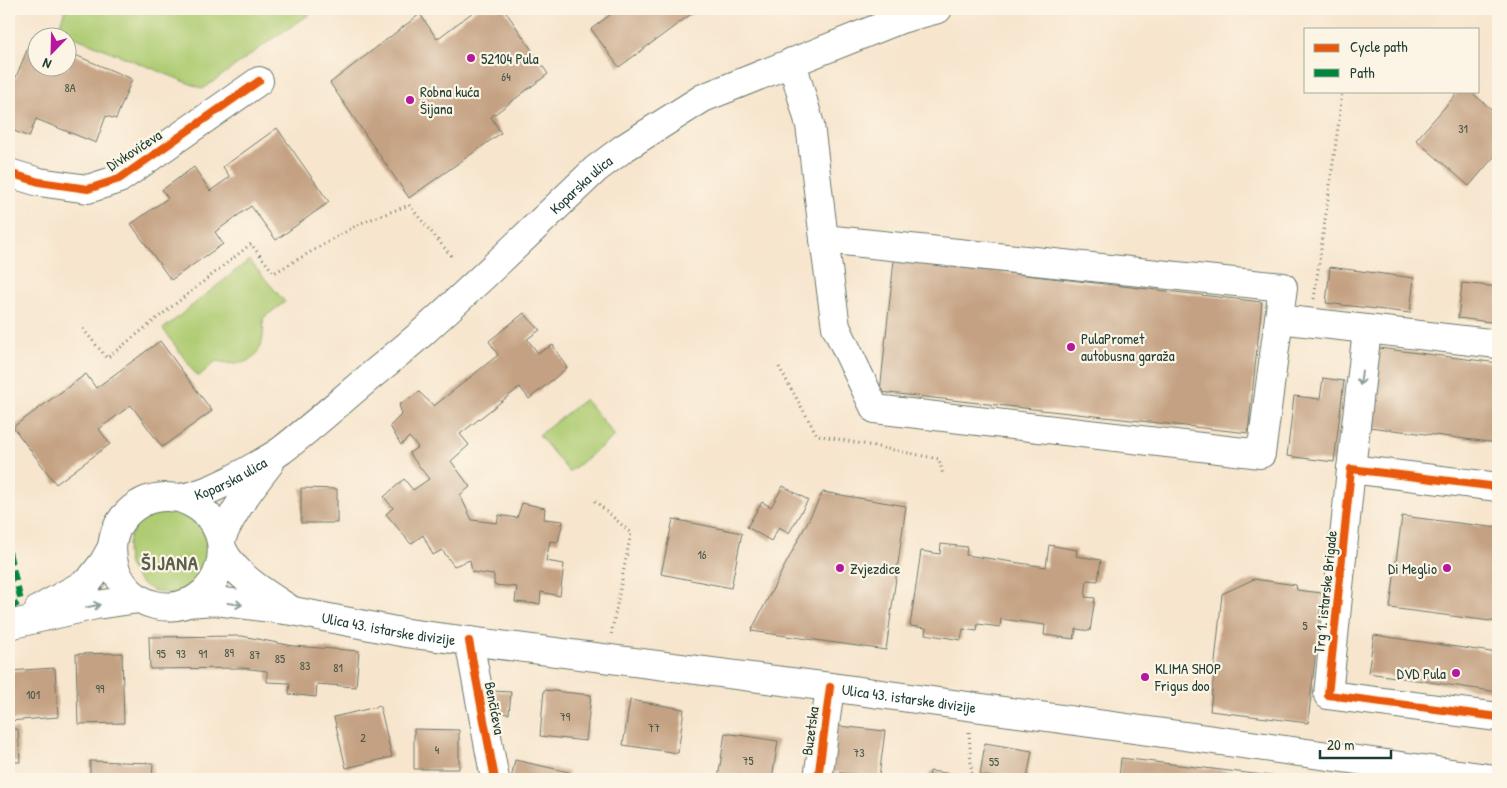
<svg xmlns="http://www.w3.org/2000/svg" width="1507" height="788" viewBox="0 0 1507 788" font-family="'Patrick Hand',sans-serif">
<rect width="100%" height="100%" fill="#fcf5e5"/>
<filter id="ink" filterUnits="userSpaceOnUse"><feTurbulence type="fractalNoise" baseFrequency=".02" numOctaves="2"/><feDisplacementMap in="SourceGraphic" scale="10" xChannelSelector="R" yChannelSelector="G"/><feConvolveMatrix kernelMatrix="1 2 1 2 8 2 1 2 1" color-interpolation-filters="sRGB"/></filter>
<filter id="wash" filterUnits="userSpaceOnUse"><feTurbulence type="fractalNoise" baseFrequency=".0096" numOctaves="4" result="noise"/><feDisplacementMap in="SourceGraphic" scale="20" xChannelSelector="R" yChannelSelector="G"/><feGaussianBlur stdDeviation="1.12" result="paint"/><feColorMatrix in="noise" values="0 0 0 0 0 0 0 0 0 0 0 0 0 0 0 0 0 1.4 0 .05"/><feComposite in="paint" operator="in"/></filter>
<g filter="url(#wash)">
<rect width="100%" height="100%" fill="#f7e5cd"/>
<!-- green -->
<g fill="#afcc73" stroke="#678454">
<polygon points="66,9 318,9 275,37 203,89 57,30"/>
<path d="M249 260 285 302 263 318C265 339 262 361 236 364 230 364 223 362 216 361L198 377 163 329Z"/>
<polygon points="585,399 615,436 569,472 539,435"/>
<circle cx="168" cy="552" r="41"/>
</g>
<g id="blocks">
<!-- building -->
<g fill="#c4a182">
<polygon points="477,9 504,9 548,74 491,117 501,133 409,198 330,83 420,14 437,39"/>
<polygon points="618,9 698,9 619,67 591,29"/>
<polygon points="32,38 38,40 38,68 68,68 68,52 132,79 116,119 106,116 96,143 36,119 29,137 9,129 9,94"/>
<polygon points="1459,91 1470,91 1498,115 1498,152 1469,186 1416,140"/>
<polygon points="277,128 329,202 276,240 251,206 215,232 223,244 171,280 131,224 168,198 162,190 194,167 210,191 230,177 223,167"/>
<polygon points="894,260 1262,302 1248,433 880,392"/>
<polygon points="1330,267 1414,278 1410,313 1326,303"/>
<polygon points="1462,283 1498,287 1498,323 1458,318"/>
<polygon points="524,313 540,330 527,339 538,353 553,345 567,368 529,399 520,387 460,434 469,445 451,461 470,487 460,495 472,520 497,523 499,515 517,518 522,503 545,508 544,519 563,521 558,542 550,541 546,561 564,564 560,596 541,592 540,604 515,602 517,587 494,585 494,575 472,572 470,560 454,566 442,550 433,555 423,535 411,544 386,514 393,508 384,497 404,479 413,490 429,479 409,453 418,447 409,437 401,445 390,426 402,414 399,405 419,392 434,406 498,355 489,341"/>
<polygon points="160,341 212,411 162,447 131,405 99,429 110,444 56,484 13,427 86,374 96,388"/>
<polygon points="1379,348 1498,363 1498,443 1369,427"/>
<polygon points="1323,378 1344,381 1334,462 1287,456 1294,396 1320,399"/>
<polygon points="783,486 808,500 789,533 779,527 771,541 747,527 762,502 771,507"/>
<polygon points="301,488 337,489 337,523 301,523"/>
<polygon points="823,492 906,506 886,650 751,631"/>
<polygon points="1402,516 1498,528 1498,622 1390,608"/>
<polygon points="673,519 742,533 731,588 661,574"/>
<polygon points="941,544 967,547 966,555 1046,567 1049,545 1077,550 1076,556 1101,560 1098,581 1087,580 1085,597 1095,598 1090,631 1076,629 1074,639 1044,635 1045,625 1001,619 1000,627 978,624 977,631 963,629 961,640 925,634 926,628 910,626 921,551 940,554"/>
<polygon points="1254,579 1296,585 1297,590 1322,593 1308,723 1210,711 1222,594"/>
<polygon points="1374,635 1498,653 1498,692 1368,673"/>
<polygon points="242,636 293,646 359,651 356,687 317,684 316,697 289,694 290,683 267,682 267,671 242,668 150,669 149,637"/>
<polygon points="122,653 124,723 78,724 76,654"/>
<polygon points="55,668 58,717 9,721 9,671"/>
<polygon points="544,690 591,695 586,741 540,736"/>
<polygon points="492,691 511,692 509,714 490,712"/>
<polygon points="630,700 684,709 678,753 623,745"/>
<polygon points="380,706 392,757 346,768 334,717"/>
<polygon points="838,726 885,731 879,777 833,772"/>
<polygon points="9,729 18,729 20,762 9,762"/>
<polygon points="414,729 459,730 459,769 414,769"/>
<polygon points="725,733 778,741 772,779 718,779"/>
<polygon points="985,743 1032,751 1027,779 1006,779 980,775"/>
<polygon points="1121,758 1288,778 1288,779 1119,779"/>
<polygon points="515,760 569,772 567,779 511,779"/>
<polygon points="90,761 153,763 152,779 90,779"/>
<polygon points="930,771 962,775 961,779 929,779"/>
</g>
</g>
</g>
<g filter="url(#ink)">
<use href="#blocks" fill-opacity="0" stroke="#6b786a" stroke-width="1"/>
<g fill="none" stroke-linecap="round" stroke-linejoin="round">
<defs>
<g id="minor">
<polyline points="792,62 810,125 824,239"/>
<polyline points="9,173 39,182 88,189 119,179 259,81"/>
<polygon points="824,239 1283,287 1261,454 875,409 836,327"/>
<polyline points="1279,319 1498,344"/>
<polyline points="1351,469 1367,330"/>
<polyline points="1498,487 1351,469 1328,695 1498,717"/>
<polyline points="469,641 495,779"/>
<polyline points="818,779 830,687"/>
</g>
<g id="major">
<path id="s1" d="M179 498C254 523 220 620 155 605 117 596 99 549 123 518 134 505 149 497 166 497 170 497 174 498 179 498 199 496 227 483 245 472 257 465 271 458 282 450 309 429 335 406 361 384 381 367 402 351 422 333 481 280 538 224 596 169L624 148 703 98 901 19 938 9"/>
<path d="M221 539C233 511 251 487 270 463"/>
<path d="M222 549C236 576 263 592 288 608"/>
<path id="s2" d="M186 603 216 601 293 611 406 633 830 687 1495 779"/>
<polyline points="39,609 89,581 103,563 112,547"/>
<polyline points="9,625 96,605 139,599"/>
</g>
</defs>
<!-- minor casing -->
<use href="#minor" stroke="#6b786a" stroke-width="30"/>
<!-- major casing -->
<use href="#major" stroke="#6b786a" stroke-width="30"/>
<!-- path -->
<g stroke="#6b786a" stroke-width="3" stroke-dasharray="1 4" stroke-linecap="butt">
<polyline points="1314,299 1339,120 1342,91"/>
<polyline points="83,329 107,358 251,244 274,273 361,223 409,205 452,257"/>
<polyline points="779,367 817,435 939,459 943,475"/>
<polyline points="595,501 631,533 611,635"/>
<polyline points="969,732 972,779"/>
</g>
<!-- minor -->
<use href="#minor" stroke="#fff" stroke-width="28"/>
<!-- major -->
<use href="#major" stroke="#fff" stroke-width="28"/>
<!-- quiet -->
<polyline stroke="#00873e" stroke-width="6" stroke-dasharray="12 6" stroke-linecap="butt" points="9,552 21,601 9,609"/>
<defs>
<g id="cycleway">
<polyline points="9,173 39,182 88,189 119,179 259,81"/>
<polyline points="1498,487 1351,469 1328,695 1498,717"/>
<polyline points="469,641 495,779"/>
<polyline points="818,779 830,687"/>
</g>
</defs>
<!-- cycleway casing -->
<use href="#cycleway" stroke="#fcf5e5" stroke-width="11"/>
<!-- cycleway -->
<use href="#cycleway" stroke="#e8590c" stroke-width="8"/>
</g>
<!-- one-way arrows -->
<defs><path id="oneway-shaft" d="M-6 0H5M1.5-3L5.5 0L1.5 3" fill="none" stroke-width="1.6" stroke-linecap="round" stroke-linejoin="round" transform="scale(1.25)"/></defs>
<g stroke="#8f9e9a">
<use href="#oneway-shaft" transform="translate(1361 378) rotate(97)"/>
<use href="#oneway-shaft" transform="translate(235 604) rotate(7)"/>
<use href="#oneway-shaft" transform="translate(93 606) rotate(-12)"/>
</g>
</g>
<!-- markers -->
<g fill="#b5179e" stroke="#fcf5e5" stroke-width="2">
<circle cx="471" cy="58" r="5"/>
<circle cx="410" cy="100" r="5"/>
<circle cx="1071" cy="347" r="5"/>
<circle cx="840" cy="568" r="5"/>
<circle cx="1447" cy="568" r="5"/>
<circle cx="1456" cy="673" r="5"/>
<circle cx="1145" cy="677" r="5"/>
</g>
<g text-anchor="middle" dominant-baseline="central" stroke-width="4.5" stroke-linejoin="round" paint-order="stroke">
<!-- number labels -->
<g font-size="12" fill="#485648">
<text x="506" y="76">64</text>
<text x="70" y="87">8A</text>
<text x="1463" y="128">31</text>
<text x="702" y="554">16</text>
<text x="1305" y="625">5</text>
<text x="229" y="652">89</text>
<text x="161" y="653">95</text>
<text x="181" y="653">93</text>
<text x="203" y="653">91</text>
<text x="255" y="654">87</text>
<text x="280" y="658">85</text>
<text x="305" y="665">83</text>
<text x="338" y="667">81</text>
<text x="100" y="688">99</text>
<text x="33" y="694">101</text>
<text x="565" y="716">79</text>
<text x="654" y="727">77</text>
<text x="363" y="737">2</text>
<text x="437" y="749">4</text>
<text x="859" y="752">73</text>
<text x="748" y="760">75</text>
<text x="994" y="761">55</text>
</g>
<!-- poi labels -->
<g font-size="15" fill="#1f3d34" stroke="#fcf5e5" text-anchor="start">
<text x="481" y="58">52104 Pula</text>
<text x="420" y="91">Robna kuća<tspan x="420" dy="17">Šijana</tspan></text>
<text x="1081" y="338">PulaPromet<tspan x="1081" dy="17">autobusna garaža</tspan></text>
<text x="850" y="568">Zvjezdice</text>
<text x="1437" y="568" text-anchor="end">Di Meglio</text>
<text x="1155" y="668">KLIMA SHOP<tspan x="1155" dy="17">Frigus doo</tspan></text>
<text x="1446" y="673" text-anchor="end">DVD Pula</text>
</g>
<!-- street labels -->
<g font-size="15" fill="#1f3d34" stroke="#fcf5e5">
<text transform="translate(134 150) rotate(-33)">Divkovićeva</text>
<text stroke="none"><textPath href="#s1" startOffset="858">Koparska ulica</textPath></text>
<text stroke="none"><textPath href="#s1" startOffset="399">Koparska ulica</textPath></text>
<text transform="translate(1325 592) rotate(-84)">Trg 1. istarske Brigade</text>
<text stroke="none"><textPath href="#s2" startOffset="205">Ulica 43. istarske divizije</textPath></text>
<text stroke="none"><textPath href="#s2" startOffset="730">Ulica 43. istarske divizije</textPath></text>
<text transform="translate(495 708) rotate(79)">Benčićeva</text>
<text transform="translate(810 731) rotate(-82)">Buzetska</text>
</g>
<!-- district labels -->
<g font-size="20" font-weight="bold" letter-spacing="1" fill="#59604f" stroke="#fcf5e5">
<text x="170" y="562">ŠIJANA</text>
</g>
</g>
<!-- margin -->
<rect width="1507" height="788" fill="none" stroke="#fcf5e5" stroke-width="30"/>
<!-- legend -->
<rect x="1304" y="28" width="175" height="65" fill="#fcf5e5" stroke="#a4ab9e"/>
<rect x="1314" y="44" width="25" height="8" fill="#e8590c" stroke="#a4ab9e"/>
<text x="1350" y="52" font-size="15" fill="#1f3d34">Cycle path</text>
<rect x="1314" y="69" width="25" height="8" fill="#00873e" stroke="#a4ab9e"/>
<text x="1350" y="78" font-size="15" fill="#1f3d34">Path</text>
<!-- north arrow -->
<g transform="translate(52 52) rotate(203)"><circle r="24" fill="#fcf5e5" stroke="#a4ab9e"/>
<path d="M0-4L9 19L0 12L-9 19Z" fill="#b5179e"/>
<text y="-8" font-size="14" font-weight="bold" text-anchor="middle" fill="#1f3d34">N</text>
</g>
<!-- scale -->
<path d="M1320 750v8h71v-8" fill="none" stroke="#1f3d34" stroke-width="2.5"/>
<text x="1327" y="750" font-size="15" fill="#1f3d34" stroke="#fcf5e5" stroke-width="4" paint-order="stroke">20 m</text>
</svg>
